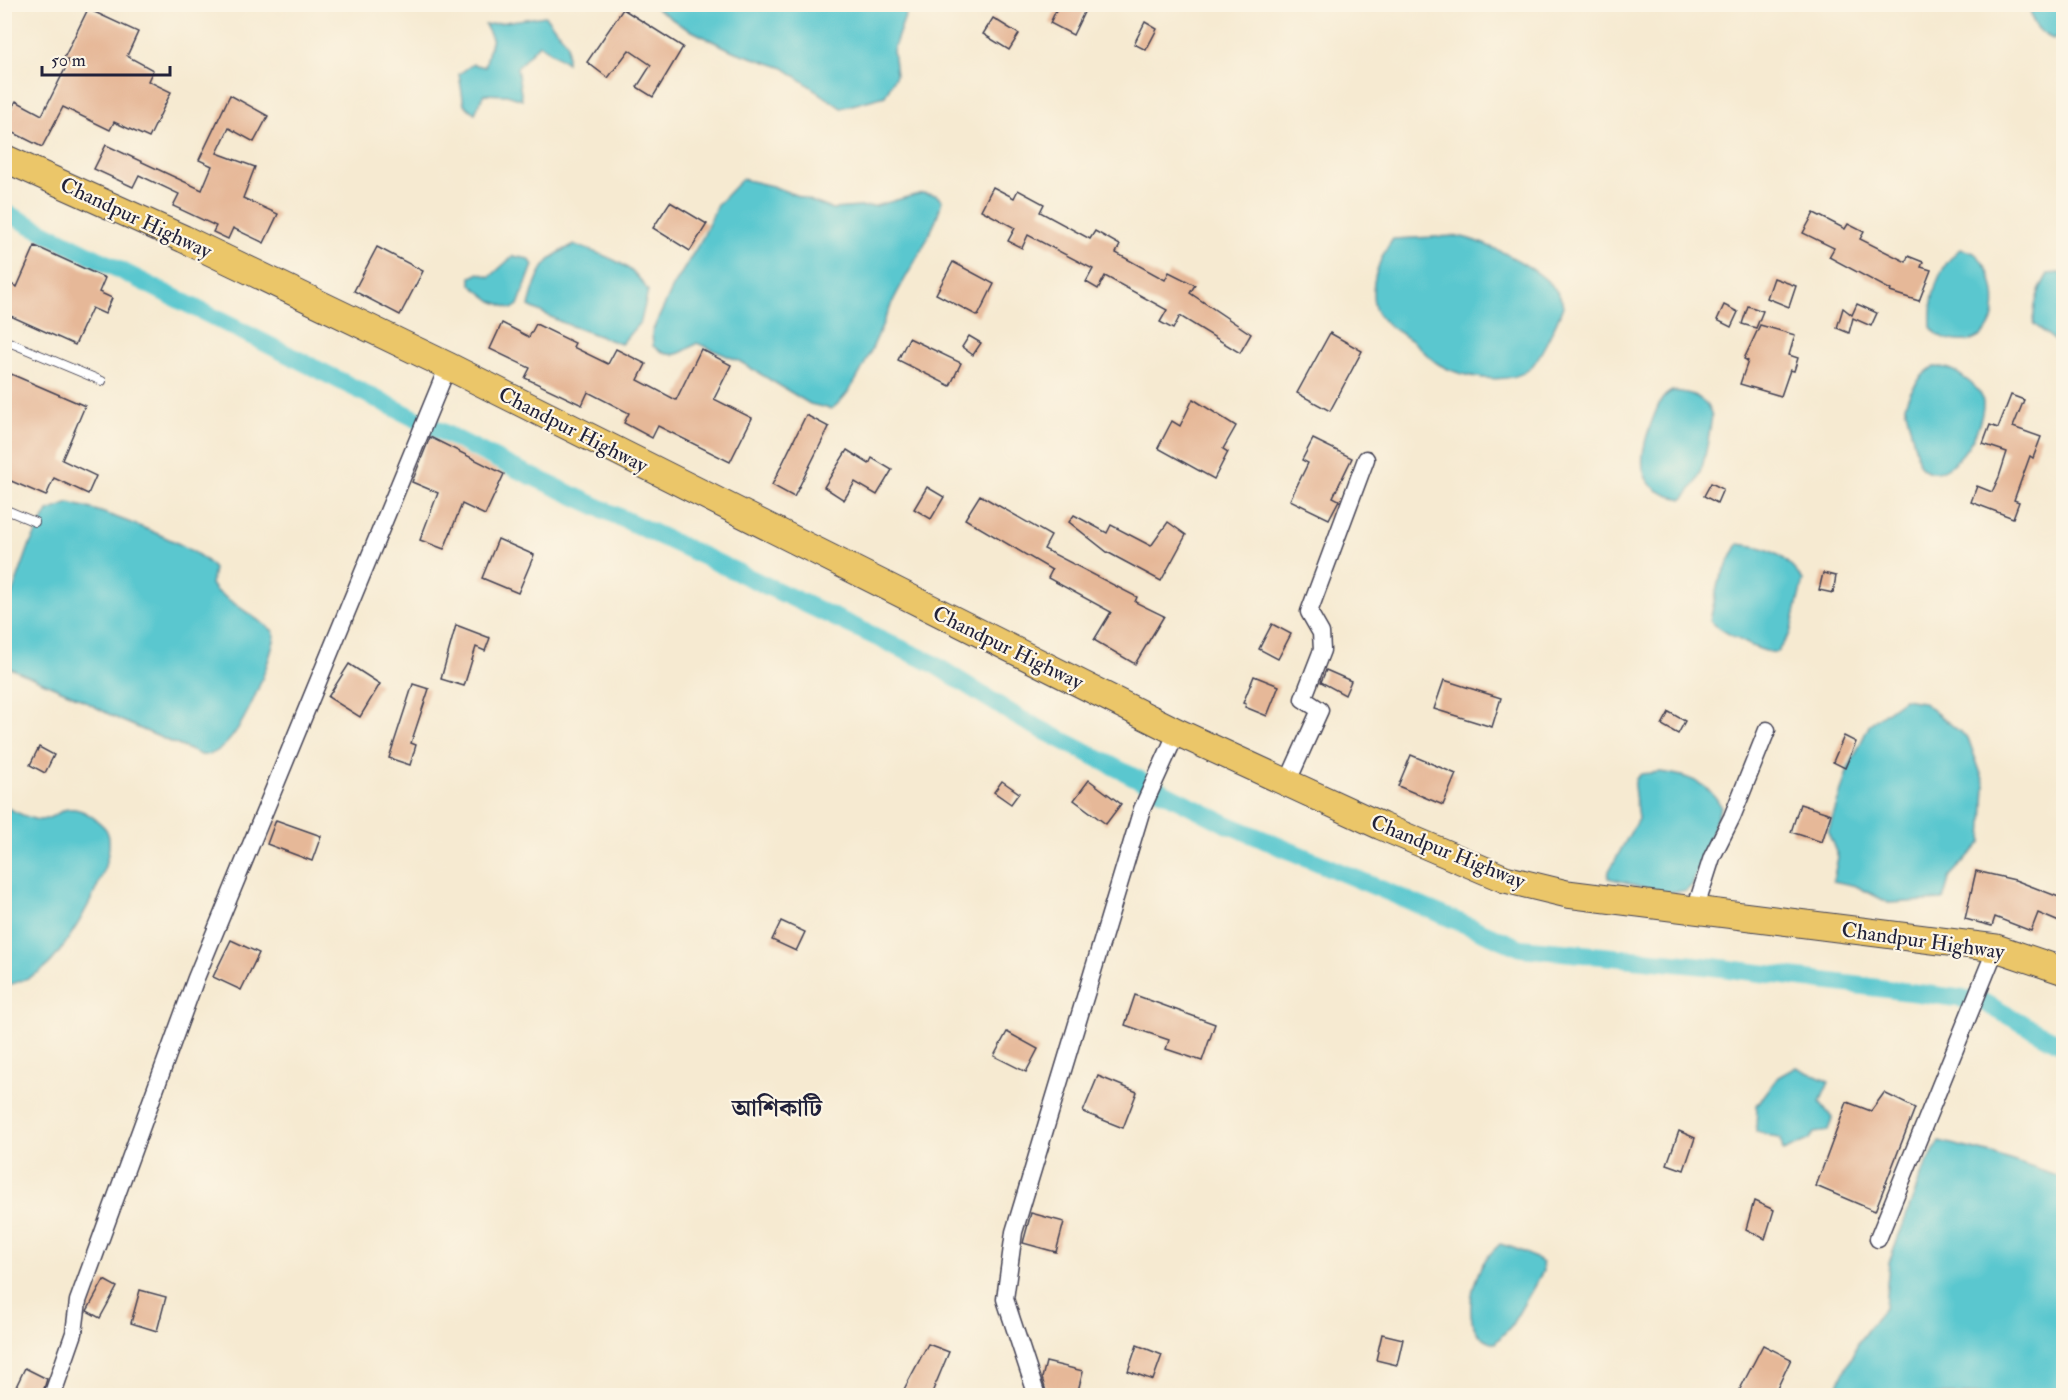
<svg xmlns="http://www.w3.org/2000/svg" width="2068" height="1400" viewBox="0 0 2068 1400" font-family="'IM FELL Double Pica','Noto Serif Bengali',serif">
<rect width="100%" height="100%" fill="#fcf5e5"/>
<filter id="ink" filterUnits="userSpaceOnUse"><feTurbulence type="fractalNoise" baseFrequency=".0167" numOctaves="2"/><feDisplacementMap in="SourceGraphic" scale="12" xChannelSelector="R" yChannelSelector="G"/><feConvolveMatrix kernelMatrix="1 2 1 2 8 2 1 2 1" color-interpolation-filters="sRGB"/></filter>
<filter id="wash" filterUnits="userSpaceOnUse"><feTurbulence type="fractalNoise" baseFrequency=".008" numOctaves="4" result="noise"/><feDisplacementMap in="SourceGraphic" scale="24" xChannelSelector="R" yChannelSelector="G"/><feGaussianBlur stdDeviation="1.35" result="paint"/><feColorMatrix in="noise" values="0 0 0 0 0 0 0 0 0 0 0 0 0 0 0 0 0 1.4 0 .05"/><feComposite in="paint" operator="in"/></filter>
<g filter="url(#wash)">
<rect width="100%" height="100%" fill="#f6ead1"/>
<!-- water -->
<g fill="#5ac7cf" stroke="#3e7485" stroke-width="1.5">
<polygon points="652,5 909,5 893,50 896,75 885,96 841,108 784,68 733,51 682,26"/>
<path d="M2031 5H2063V33L2053 39C2038 32 2029 21 2031 5Z"/>
<polygon points="545,16 567,43 567,63 539,44 517,68 522,100 507,95 484,94 475,113 464,105 459,74 473,64 485,67 492,38 485,25"/>
<path d="M742 179 772 186 832 209 875 206 922 193 936 195 942 200C934 235 910 267 894 299 879 329 859 391 831 409L810 404 739 361 697 343C681 354 671 361 653 346L652 332 673 287 703 237 717 205Z"/>
<path d="M1456 236C1485 240 1559 275 1563 306 1558 320 1539 362 1528 370 1507 386 1461 377 1440 365 1429 359 1422 348 1412 341 1398 331 1377 322 1374 304 1370 281 1380 257 1393 239Z"/>
<path d="M575 245C603 255 633 263 648 291L641 321 621 344 561 322 529 306C536 276 543 256 575 245Z"/>
<path d="M1960 249C1964 250 1970 251 1974 253 2000 271 2008 346 1958 341 1946 340 1938 337 1931 327 1929 298 1938 266 1960 249Z"/>
<polygon points="513,256 529,259 533,265 518,305 512,309 492,301 471,285 471,277 479,273 490,277"/>
<path d="M2059 273 2063 275V347L2034 324C2033 304 2038 291 2048 274Z"/>
<path d="M1934 367C1948 367 1952 369 1963 377 1970 382 1979 389 1982 397 1990 426 1944 496 1919 464L1905 406C1909 392 1921 373 1934 367Z"/>
<path d="M1672 391C1691 392 1706 397 1712 416 1707 445 1705 478 1683 499 1633 491 1638 458 1652 421 1657 409 1660 397 1672 391Z"/>
<path d="M69 503C100 510 197 544 214 569L211 584 215 590 272 630 275 636C269 665 237 760 201 755L120 720 73 695 5 666V614L30 544 48 511Z"/>
<path d="M1738 544C1772 547 1782 554 1803 580L1790 634 1777 652C1763 655 1721 631 1710 621L1718 583Z"/>
<polygon points="1904,699 1922,702 1968,738 1985,785 1982,842 1950,876 1943,900 1889,903 1856,886 1833,881 1838,857 1828,832 1848,769 1870,724"/>
<path d="M1660 772C1686 775 1708 782 1721 806L1692 885 1686 891 1664 892 1608 878 1609 871 1638 819 1634 786 1636 779 1641 774Z"/>
<path d="M5 807C15 811 28 819 39 820 50 820 55 814 64 810 78 805 94 817 104 827 127 850 67 949 46 967 34 977 20 982 5 986Z"/>
<polygon points="1796,1067 1829,1082 1820,1102 1832,1118 1828,1131 1814,1133 1809,1140 1783,1151 1781,1139 1756,1131 1757,1105 1778,1077"/>
<polygon points="1939,1141 1992,1154 2063,1178 2064,1376 2058,1395 1833,1395 1859,1341 1885,1307 1889,1263 1922,1173"/>
<path d="M1500 1244C1516 1248 1529 1253 1542 1263L1543 1271 1511 1326 1495 1343C1459 1335 1470 1285 1484 1262 1488 1255 1495 1249 1500 1244Z"/>
</g>
<g fill="none" stroke-linecap="round" stroke-linejoin="round">
<!-- canal -->
<polyline stroke="#5ac7cf" stroke-width="18" points="4,212 510,466 932,663 1019,718 1224,823 1521,948 1705,966 1981,1001 2064,1046"/>
</g>
<g id="blocks">
<!-- building -->
<g fill="#e6b898">
<polygon points="1059,4 1088,4 1073,35 1050,23"/>
<polygon points="88,9 138,32 127,56 153,70 148,81 171,92 149,138 114,122 110,130 63,107 42,147 4,128 4,123 16,101 42,115 69,61 64,58"/>
<polygon points="623,9 683,47 653,97 637,87 651,65 629,50 608,78 587,62"/>
<polygon points="993,18 1019,34 1009,50 983,34"/>
<polygon points="1145,22 1157,29 1146,50 1134,44"/>
<polygon points="230,95 268,116 254,142 229,128 217,153 255,167 243,198 278,214 264,243 233,228 228,239 213,232 216,226 173,206 179,194 139,175 133,187 94,169 106,145 202,190 212,166 199,160"/>
<polygon points="993,187 1014,198 1018,190 1044,204 1040,212 1090,239 1095,231 1120,245 1116,253 1165,280 1169,272 1195,285 1190,293 1251,334 1240,353 1180,316 1173,329 1160,322 1167,310 1105,276 1098,289 1086,282 1093,269 1028,235 1022,248 1008,241 1015,228 981,210"/>
<polygon points="670,202 707,224 690,251 653,228"/>
<polygon points="1814,213 1845,229 1848,224 1864,232 1860,239 1906,262 1908,256 1923,262 1921,267 1931,270 1919,301 1890,292 1891,290 1829,257 1834,248 1803,233"/>
<polygon points="35,246 105,278 99,292 112,298 105,314 92,308 75,345 4,313 4,281 17,287"/>
<polygon points="377,247 423,271 400,315 354,291"/>
<polygon points="953,262 994,284 978,316 936,294"/>
<polygon points="1774,278 1796,286 1789,307 1767,298"/>
<polygon points="1857,304 1877,313 1871,326 1853,318 1849,333 1837,328 1843,308 1852,315"/>
<polygon points="1724,305 1738,312 1731,327 1717,320"/>
<polygon points="1748,306 1763,311 1756,328 1742,324"/>
<polygon points="502,323 529,337 536,324 575,343 573,347 608,364 616,349 646,364 638,380 676,400 701,349 731,365 714,399 752,418 730,462 658,426 652,438 624,423 629,413 588,392 582,405 525,378 530,368 490,349"/>
<polygon points="1760,325 1795,335 1789,355 1798,358 1794,371 1790,370 1781,396 1740,384 1748,361 1744,359"/>
<polygon points="1330,333 1362,351 1330,411 1297,393"/>
<polygon points="969,336 981,343 973,355 962,347"/>
<polygon points="909,338 961,363 950,386 898,360"/>
<polygon points="4,371 85,406 62,460 96,476 88,494 54,478 46,496 4,478"/>
<polygon points="2011,395 2024,400 2013,427 2041,437 2033,458 2030,456 2014,500 2019,502 2013,518 1971,502 1977,486 1992,492 1999,477 2007,452 1983,444 1990,425 1998,428"/>
<polygon points="1193,399 1236,426 1223,449 1228,452 1214,479 1158,448 1172,421 1180,426"/>
<polygon points="806,415 829,427 794,497 772,485"/>
<polygon points="430,437 504,474 485,515 462,504 444,549 420,540 438,493 412,482"/>
<polygon points="1313,439 1352,458 1333,497 1339,500 1329,519 1290,500 1308,463 1302,460"/>
<polygon points="847,450 869,464 872,458 892,470 877,495 855,482 844,500 824,487"/>
<polygon points="1711,483 1723,489 1717,503 1704,496"/>
<polygon points="927,487 944,497 931,519 914,509"/>
<polygon points="980,495 1051,536 1044,549 1137,597 1135,602 1164,616 1135,664 1094,640 1111,612 1048,578 1052,570 965,519"/>
<polygon points="1074,515 1107,533 1111,525 1151,546 1168,522 1186,535 1161,581 1107,552 1069,522"/>
<polygon points="498,539 534,555 518,593 482,578"/>
<polygon points="1823,573 1836,576 1833,593 1819,590"/>
<polygon points="1272,624 1291,634 1278,659 1259,649"/>
<polygon points="456,625 490,638 485,651 476,647 464,686 441,679"/>
<polygon points="349,664 380,684 360,717 328,697"/>
<polygon points="1326,670 1351,681 1345,695 1321,682"/>
<polygon points="1254,676 1279,686 1267,716 1245,707 1246,704 1243,703"/>
<polygon points="1444,680 1501,698 1492,727 1434,709"/>
<polygon points="413,684 429,689 411,743 416,745 410,765 389,758"/>
<polygon points="1669,712 1685,721 1678,734 1662,725"/>
<polygon points="1844,736 1856,742 1845,768 1833,762"/>
<polygon points="39,747 54,755 45,773 30,765"/>
<polygon points="1411,755 1456,774 1443,805 1398,786"/>
<polygon points="1089,780 1121,804 1106,824 1074,800"/>
<polygon points="1002,781 1019,793 1011,804 994,792"/>
<polygon points="1800,804 1831,814 1822,842 1791,832"/>
<polygon points="276,820 321,836 312,861 267,844"/>
<polygon points="1976,871 2015,880 2064,899 2064,924 2038,913 2031,931 1995,917 1992,926 1965,919"/>
<polygon points="781,921 805,932 796,951 772,940"/>
<polygon points="231,940 259,953 241,990 213,977"/>
<polygon points="1135,995 1215,1024 1202,1061 1166,1049 1169,1040 1125,1025"/>
<polygon points="1007,1032 1038,1049 1026,1072 994,1056"/>
<polygon points="1098,1076 1137,1092 1123,1128 1083,1112"/>
<polygon points="1884,1093 1915,1108 1875,1211 1816,1186 1847,1102 1871,1111"/>
<polygon points="1679,1131 1695,1138 1684,1170 1667,1164"/>
<polygon points="1754,1201 1774,1210 1765,1239 1746,1229"/>
<polygon points="1031,1213 1064,1222 1056,1252 1023,1243"/>
<polygon points="104,1280 117,1287 100,1318 87,1311"/>
<polygon points="140,1290 166,1297 157,1331 131,1323"/>
<polygon points="1382,1334 1403,1339 1397,1365 1376,1360"/>
<polygon points="928,1344 949,1352 931,1395 901,1395"/>
<polygon points="1137,1345 1162,1355 1153,1380 1128,1371"/>
<polygon points="1763,1345 1791,1359 1774,1395 1737,1395"/>
<polygon points="1046,1362 1083,1371 1077,1395 1047,1395 1042,1378"/>
<polygon points="25,1368 47,1379 42,1395 12,1395"/>
</g>
</g>
</g>
<g filter="url(#ink)">
<use href="#blocks" fill-opacity="0" stroke="#424052" stroke-width="1.5"/>
<g fill="none" stroke-linecap="round" stroke-linejoin="round">
<defs>
<g id="lane">
<polyline points="4,340 102,381"/>
<polyline points="4,509 35,522"/>
</g>
<g id="street">
<polyline points="1287,783 1320,710 1303,699 1322,650 1321,633 1309,612 1366,459"/>
<polyline points="1695,910 1712,857 1732,817 1767,730"/>
<polyline points="1878,1239 1996,948"/>
<polyline points="52,1396 74,1333 78,1301 196,978 448,366"/>
<polyline points="1037,1396 1005,1299 1014,1232 1142,809 1177,732"/>
</g>
<polyline id="primary" points="4,158 184,239 448,366 1177,732 1381,826 1505,879 1567,894 1996,948 2064,971"/>
</defs>
<!-- lane casing -->
<use href="#lane" stroke="#424052" stroke-width="10"/>
<!-- street casing -->
<use href="#street" stroke="#424052" stroke-width="19"/>
<!-- primary casing -->
<use href="#primary" stroke="#424052" stroke-width="29"/>
<!-- lane -->
<use href="#lane" stroke="#fff" stroke-width="8"/>
<!-- street -->
<use href="#street" stroke="#fff" stroke-width="16"/>
<!-- primary -->
<use href="#primary" stroke="#ebc669" stroke-width="27"/>
</g>
</g>
<g text-anchor="middle" dominant-baseline="central" stroke-width="4.5" stroke-linejoin="round" paint-order="stroke">
<!-- street labels -->
<g font-size="21" fill="#22223b" stroke="#fcf5e5">
<text transform="translate(136 218) rotate(25)">Chandpur Highway</text>
<text transform="translate(573 430) rotate(27)">Chandpur Highway</text>
<text transform="translate(1008 648) rotate(26)">Chandpur Highway</text>
<text transform="translate(1448 852) rotate(22)">Chandpur Highway</text>
<text transform="translate(1923 941) rotate(8)">Chandpur Highway</text>
</g>
<!-- quarter labels -->
<g font-size="24" font-weight="bold" fill="#22223b" stroke="#fcf5e5">
<text x="777" y="1108">আশিকাটি</text>
</g>
</g>
<!-- margin -->
<rect width="2068" height="1400" fill="none" stroke="#fcf5e5" stroke-width="24"/>
<!-- scale -->
<path d="M42 66v9h128v-9" fill="none" stroke="#22223b" stroke-width="3"/>
<text x="51" y="66" font-size="18" fill="#22223b" stroke="#fcf5e5" stroke-width="4.5" paint-order="stroke">50 m</text>
</svg>
